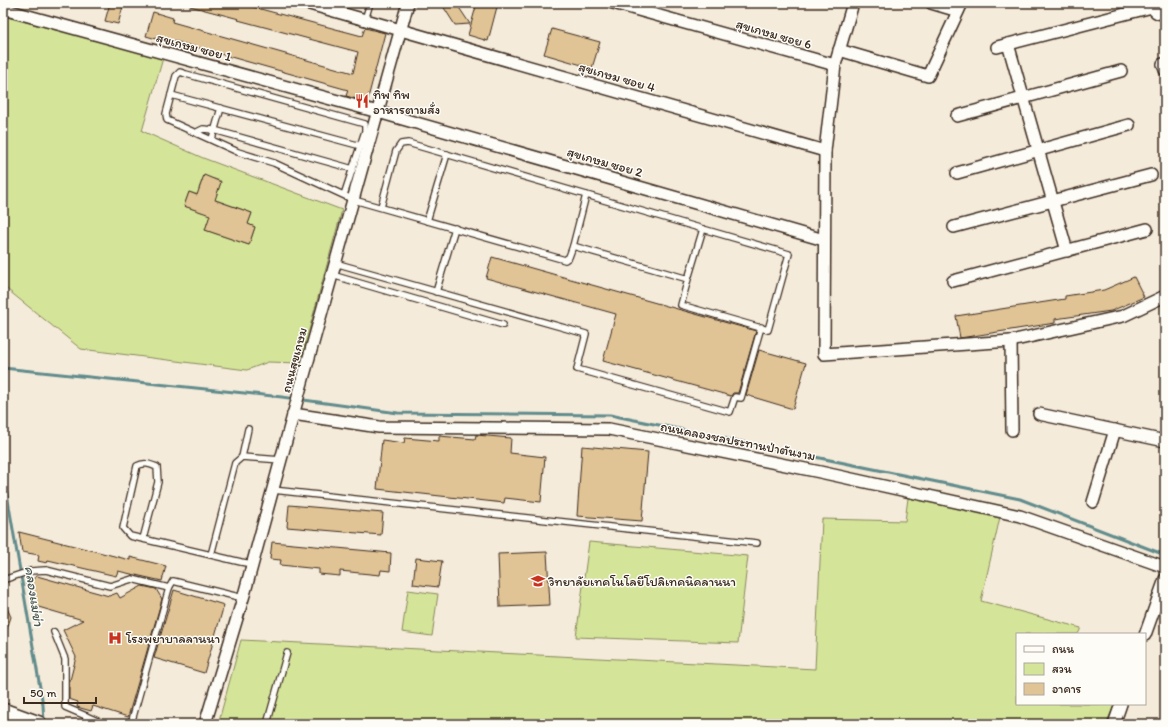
<svg xmlns="http://www.w3.org/2000/svg" width="1168" height="727" viewBox="0 0 1168 727" font-family="Itim,'Playpen Sans Thai',sans-serif">
<rect width="100%" height="100%" fill="#f5ebda"/>
<filter id="ink" filterUnits="userSpaceOnUse"><feTurbulence type="fractalNoise" baseFrequency=".025" numOctaves="2"/><feDisplacementMap in="SourceGraphic" scale="8" xChannelSelector="R" yChannelSelector="G"/><feConvolveMatrix kernelMatrix="1 2 1 2 8 2 1 2 1" color-interpolation-filters="sRGB"/></filter>
<g filter="url(#ink)">
<!-- green -->
<g fill="#d4e599" stroke="#88885c" fill-rule="evenodd">
<path d="M3 16 163 58 142 131 203 158 342 210 300 363 268 362 247 370 81 349 3 286ZM204 176 221 181 217 194 199 188ZM189 192 206 197 202 212 184 206ZM216 200 252 213 248 224 255 227 249 245 205 230Z"/>
<polygon points="908,498 1000,517 981,601 1081,628 1078,634 1017,634 1017,704 1111,704 1114,706 1106,724 218,724 241,640 815,669 822,519 905,521"/>
<polygon points="589,542 748,556 738,643 576,637"/>
<polygon points="408,590 438,594 432,636 402,632"/>
</g>
<g fill="none" stroke-linecap="round" stroke-linejoin="round">
<!-- stream -->
<g stroke="#618b8c" stroke-width="3">
<polyline points="3,368 282,397 398,413 610,415 1020,499 1165,555"/>
<polyline points="3,471 43,705 44,722"/>
</g>
</g>
<!-- building -->
<g fill="#e1c495" stroke="#3b2a1e">
<polygon points="110,3 124,3 118,24 105,21"/>
<polygon points="190,3 238,3 362,36 365,28 385,33 367,102 346,96 348,90 167,39 167,42 146,36 153,12 173,18 172,22 353,73 358,52 238,20 239,19 190,6"/>
<polygon points="441,3 456,3 470,24 455,25"/>
<polygon points="477,3 498,3 488,41 468,35"/>
<polygon points="552,29 600,42 592,68 544,54"/>
<polygon points="204,175 221,182 215,200 252,213 248,224 255,227 249,245 205,230 210,215 184,206 189,192 197,195"/>
<polygon points="492,257 756,331 738,393 733,393 731,396 603,361 616,314 486,278"/>
<polygon points="1134,277 1144,297 1111,311 1055,319 1055,323 960,338 956,316 1065,299 1065,296 1104,290"/>
<polygon points="759,350 806,363 793,409 746,395"/>
<polygon points="476,435 511,438 510,453 545,457 541,502 505,498 504,503 377,489 382,440 404,443 405,438 439,441 439,436 475,439"/>
<polygon points="582,446 648,452 642,521 577,516"/>
<polygon points="289,505 383,513 381,535 287,527"/>
<polygon points="19,532 130,560 130,557 166,566 162,581 118,571 116,576 48,560 47,563 38,561 39,555 22,552"/>
<polygon points="272,542 391,553 390,571 381,570 380,575 340,571 340,576 319,574 319,569 280,565 281,560 270,559"/>
<polygon points="547,552 550,605 500,607 498,554"/>
<polygon points="416,558 442,561 438,587 413,584"/>
<polygon points="37,576 109,596 117,593 120,598 142,586 156,589 162,599 128,717 93,706 91,711 77,707 78,702 69,699 69,684 76,657 63,630 83,620 35,606 32,600 36,598 26,584"/>
<polygon points="174,590 224,605 204,673 154,658"/>
<polygon points="3,599 11,617 5,635 3,635"/>
</g>
<g fill="none" stroke-linecap="round" stroke-linejoin="round">
<defs>
<g id="lane">
<polyline points="365,20 370,3"/>
<polyline points="171,95 361,146"/>
<polyline points="197,132 203,129 214,130 353,169"/>
<polyline points="212,139 221,108"/>
<polyline points="344,195 365,131 365,124 186,74 180,72 176,76 166,114 167,120 238,152 274,163 354,200 565,260 569,257 573,246 688,279 703,229 789,254 768,330 681,305 688,279"/>
<polyline points="381,207 396,151 401,144 408,143 703,229"/>
<polyline points="427,221 447,154"/>
<polyline points="573,246 586,195"/>
<polyline points="335,263 586,334 577,369 730,412 735,397 741,398 761,327"/>
<polyline points="332,275 503,325"/>
<polyline points="436,292 455,228"/>
<polyline points="242,457 248,429"/>
<polyline points="273,490 757,543"/>
<path d="M143 539 158 482 157 467C149 464 144 462 137 466L123 528 130 536 143 539 241 562 252 564"/>
<polyline points="211,555 235,463 242,457 281,460"/>
<polyline points="3,580 30,571 46,570 110,586 132,579 169,588 173,581 243,598"/>
<polyline points="54,632 65,659 65,707 86,716 87,724"/>
<polyline points="86,716 104,724"/>
<polyline points="131,724 169,588"/>
<polyline points="267,724 287,653"/>
</g>
<g id="street">
<polyline points="306,3 825,151"/>
<polyline points="613,3 835,65"/>
<polyline points="853,3 835,65 825,151 824,354 1011,341 1123,316 1165,296"/>
<polyline points="931,3 958,11"/>
<path d="M1153 3C1152 11 1158 16 1165 12"/>
<polyline points="3,9 378,112 824,240"/>
<polyline points="1008,44 1067,251"/>
<polyline points="997,47 1152,7"/>
<polyline points="839,50 928,76 962,3"/>
<polyline points="1163,64 1165,70"/>
<polyline points="957,116 1121,71"/>
<polyline points="957,173 1129,125"/>
<polyline points="954,227 1151,175"/>
<polyline points="953,281 1147,229"/>
<polyline points="1011,341 1012,430"/>
<polyline points="293,414 379,427 609,429 820,472 1020,516 1165,567"/>
<polyline points="1039,414 1165,441"/>
<polyline points="1093,502 1115,430"/>
<polyline points="1145,635 1165,579"/>
<polyline points="205,724 244,595 301,386 408,3"/>
<polyline points="1114,724 1121,704"/>
</g>
<polyline id="secondary" points="3,711 39,724"/>
</defs>
<!-- lane casing -->
<use href="#lane" stroke="#3b2a1e" stroke-width="8"/>
<!-- street casing -->
<use href="#street" stroke="#3b2a1e" stroke-width="14"/>
<!-- secondary casing -->
<use href="#secondary" stroke="#3b2a1e" stroke-width="18"/>
<!-- lane -->
<use href="#lane" stroke="#fdfcf7" stroke-width="5.5"/>
<!-- street -->
<use href="#street" stroke="#fdfcf7" stroke-width="11"/>
<!-- secondary -->
<use href="#secondary" stroke="#fdfcf7" stroke-width="15"/>
</g>
</g>
<!-- icons -->
<defs>
<symbol id="restaurant-bare" viewBox="-9 -9 18 18"><path d="M-5-6h1v4h1v-4h1v4h1v-4h1v5L-1.5 .5V6h-2V.5L-5-1ZM5-6V6H3V1.5H1.5Q1.5-4 5-6Z" fill="#c8321e" stroke="#fdfcf7" stroke-width="2.5" paint-order="stroke"/></symbol>
<symbol id="university-bare" viewBox="-9 -9 18 18"><path d="M0-5L7-2L0 1L-7-2ZM-4 1L0 2.5L4 1V4Q0 6-4 4Z" fill="#c8321e" stroke="#fdfcf7" stroke-width="2.5" paint-order="stroke"/></symbol>
<symbol id="hospital-bare" viewBox="-9 -9 18 18"><path d="M-5-5h3v3.5h4V-5h3V5h-3V1.5h-4V5h-3Z" fill="#c8321e" stroke="#fdfcf7" stroke-width="2.5" paint-order="stroke"/></symbol>
</defs>
<g fill-rule="evenodd">
<use href="#restaurant-bare" x="352" y="91" width="20" height="20"/>
<use href="#university-bare" x="528" y="571" width="20" height="20"/>
<use href="#hospital-bare" x="105" y="628" width="20" height="20"/>
</g>
<g text-anchor="middle" dominant-baseline="central" stroke-width="3" stroke-linejoin="round" paint-order="stroke">
<!-- street labels -->
<g font-size="13" fill="#3b2a1e" stroke="#fdfcf7">
<text transform="translate(774 34) rotate(16)">สุขเกษม ซอย 6</text>
<text transform="translate(194 47) rotate(15)">สุขเกษม ซอย 1</text>
<text transform="translate(617 77) rotate(16)">สุขเกษม ซอย 4</text>
<text transform="translate(605 162) rotate(16)">สุขเกษม ซอย 2</text>
<text transform="translate(294 360) rotate(-75)">ถนนสุขเกษม</text>
<text transform="translate(738 441) rotate(11)">ถนนคลองชลประทานป่าตันงาม</text>
</g>
<!-- poi labels -->
<g font-size="13" fill="#3b2a1e" stroke="#fdfcf7" text-anchor="start">
<text x="373" y="94">ทิพ ทิพ<tspan x="373" dy="15">อาหารตามสั่ง</tspan></text>
<text x="549" y="581">วิทยาลัยเทคโนโลยีโปลิเทคนิคลานนา</text>
<text x="126" y="638">โรงพยาบาลลานนา</text>
</g>
<!-- water labels -->
<g font-size="14" font-style="italic" fill="#4e5a55" stroke="#fdfcf7">
<text transform="translate(34 596) rotate(81)">คลองแม่ข่า</text>
</g>
</g>
<!-- margin -->
<rect width="1168" height="727" fill="none" stroke="#fdfcf7" stroke-width="16"/>
<rect x="8" y="8" width="1152" height="711" fill="none" stroke="#3b2a1e" stroke-width="1.5" filter="url(#ink)"/>
<!-- legend -->
<rect x="1016" y="633" width="130" height="72" fill="#fdfcf7" stroke="#afa8a0"/>
<rect x="1024" y="646" width="20" height="6" fill="#fdfcf7" stroke="#afa8a0"/>
<text x="1052" y="653" font-size="12" fill="#3b2a1e">ถนน</text>
<rect x="1024" y="663" width="20" height="12" fill="#d4e599" stroke="#afa8a0"/>
<text x="1052" y="673" font-size="12" fill="#3b2a1e">สวน</text>
<rect x="1024" y="683" width="20" height="12" fill="#e1c495" stroke="#afa8a0"/>
<text x="1052" y="693" font-size="12" fill="#3b2a1e">อาคาร</text>
<!-- scale -->
<path d="M24 697v6h72v-6" fill="none" stroke="#3b2a1e" stroke-width="2"/>
<text x="30" y="697" font-size="12" fill="#3b2a1e" stroke="#fdfcf7" stroke-width="3" paint-order="stroke">50 m</text>
</svg>
